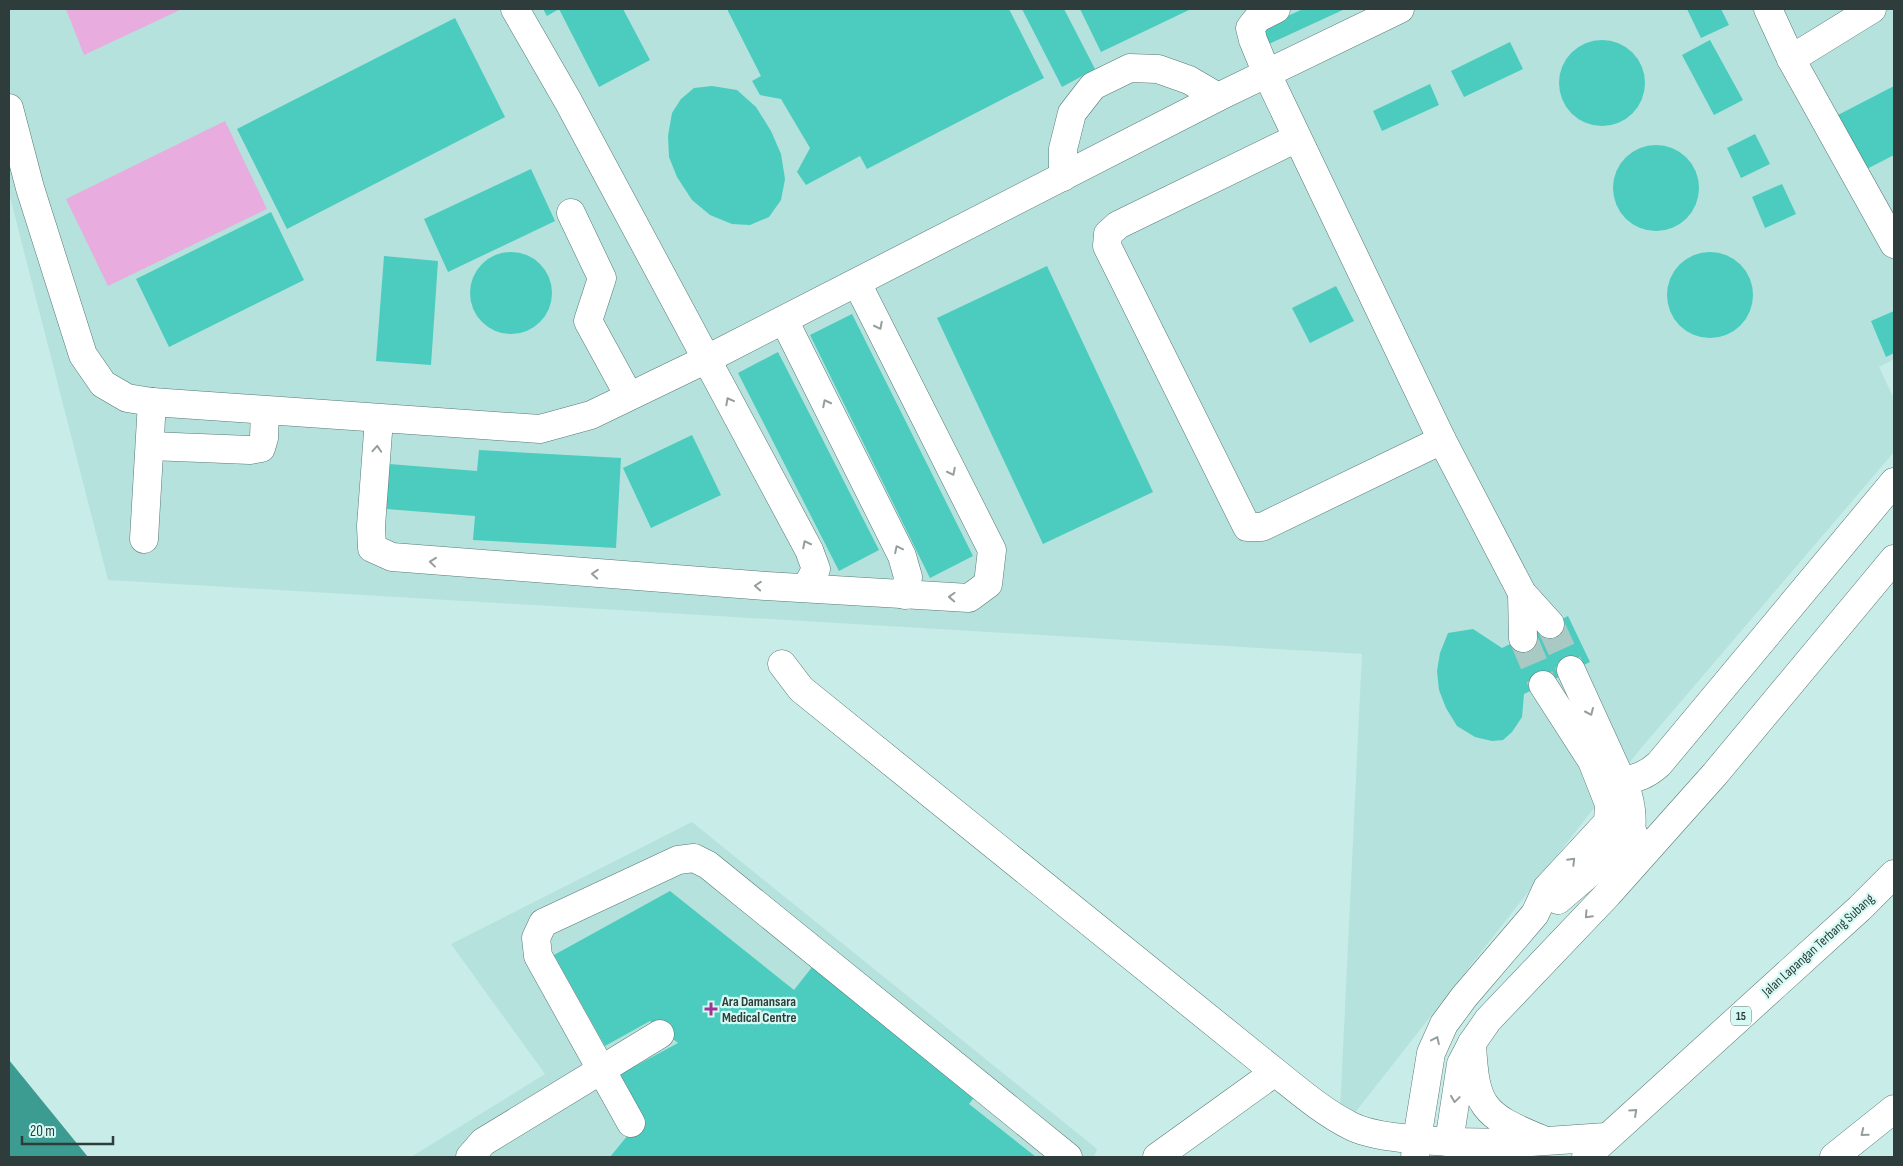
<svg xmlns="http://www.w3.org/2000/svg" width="1903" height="1166" viewBox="0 0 1903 1166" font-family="'Sofia Sans Condensed',sans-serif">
<rect width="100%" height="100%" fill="#c8ece7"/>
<!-- built -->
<g fill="#b5e2dc">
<polygon points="9,9 1894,9 1894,359 1879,367 1894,399 1894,452 1642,747 1339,1133 1362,654 108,580 9,193"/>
<polygon points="692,822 1097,1149 1094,1157 411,1157 545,1074 451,944"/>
</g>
<!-- green -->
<g fill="#e8acdf">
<polygon points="66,9 182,9 84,55"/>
<polygon points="225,121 267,209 108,286 66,199"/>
</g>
<!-- water -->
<polygon fill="#3c9c92" points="9,1060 88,1157 9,1157"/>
<!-- building -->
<g fill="#4bccbe">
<polygon points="543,9 623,9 650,60 599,87 559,9 547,16"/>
<polygon points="727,9 1009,9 1044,78 867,169 860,156 806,185 797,172 810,148 781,99 760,95 752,81 761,76"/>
<polygon points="1022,9 1064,9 1095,69 1062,87"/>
<polygon points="1080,9 1191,9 1101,52"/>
<polygon points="1303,9 1345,9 1269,44 1261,28"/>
<polygon points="1687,9 1721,9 1729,25 1701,38"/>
<polygon points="455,18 505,117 287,229 237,129"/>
<polygon points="1710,40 1743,100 1714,115 1682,55"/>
<circle cx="1602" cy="83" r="43"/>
<polygon points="1510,42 1523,69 1464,97 1451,71"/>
<polygon points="1430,84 1439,105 1382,131 1373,111"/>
<polygon points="712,86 737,90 756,107 771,131 781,154 785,179 781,200 769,217 750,225 732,224 710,215 692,200 677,177 669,157 668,136 672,113 681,99 694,88"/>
<polygon points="1894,86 1894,155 1863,171 1836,116"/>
<polygon points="1755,134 1770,164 1741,178 1727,148"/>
<circle cx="1656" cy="188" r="43"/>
<polygon points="531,169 555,221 448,272 424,219"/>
<polygon points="1782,184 1796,214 1765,228 1752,197"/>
<polygon points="271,212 304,280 169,347 136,279"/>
<circle cx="511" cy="293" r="41"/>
<circle cx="1710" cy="295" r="43"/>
<polygon points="384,256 438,261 431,365 376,361"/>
<polygon points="1047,266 1153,492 1043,544 937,318"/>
<polygon points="1336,286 1354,321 1310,343 1292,308"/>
<polygon points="1894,311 1894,353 1886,357 1871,321"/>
<polygon points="852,314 973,556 930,578 810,335"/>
<polygon points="778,352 879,550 839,571 738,373"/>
<polygon points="692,435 721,495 651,528 623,468"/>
<polygon points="479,450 621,458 616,548 473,540 475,516 386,509 389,464 477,471"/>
<polygon points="1568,616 1590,662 1524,694 1522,717 1512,732 1503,740 1492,741 1475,737 1457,726 1446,708 1439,690 1437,671 1440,653 1448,633 1473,629 1502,648"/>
<polygon points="670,891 794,990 816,962 978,1092 969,1104 1036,1157 610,1157 637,1124 613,1078 678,1043 650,1021 605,1046 554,955"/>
</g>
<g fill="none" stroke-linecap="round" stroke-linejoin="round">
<!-- minor-tunnel -->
<g stroke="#a9c9c5" stroke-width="28" stroke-dasharray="28 14" stroke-linecap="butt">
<polyline points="1550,624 1571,670"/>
<polyline points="1523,638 1543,685"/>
</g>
<defs>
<g id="minor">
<polyline points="515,9 568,101 809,550 816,569 806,588"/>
<polyline points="1276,9 1258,18 1250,28 1253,40 1267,74 1442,440 1522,593 1550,624"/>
<polyline points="1768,9 1791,59 1894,244"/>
<polyline points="1791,59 1872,9"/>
<polyline points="9,108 30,188 83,355 103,384 127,398 152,402 540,429 591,415 707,359 1218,97 1400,9"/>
<polyline points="1297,138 1118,225 1108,234 1107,246 1247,527 1262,527 1442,440"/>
<polyline points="1063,177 1063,149 1072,113 1093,86 1130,68 1158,69 1189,80 1218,97"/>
<polyline points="571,213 602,278 588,321 629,396"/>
<polyline points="784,320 902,556 908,577 905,595"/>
<polyline points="379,419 371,526 372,548 392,557 766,586 969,598 988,584 992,550 857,283"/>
<polyline points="150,446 250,450 261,448 264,438 265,411"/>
<polyline points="144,539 152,402"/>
<polyline points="1522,593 1523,638"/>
<path d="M782 664 801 689 1275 1072C1299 1091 1323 1112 1351 1126 1374 1138 1422 1140 1449 1142L1461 1064 1472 1043 1488 1020 1608 894 1715 774 1894 559"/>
<path d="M1571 670 1628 795C1636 823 1631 848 1618 874"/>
<path d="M1620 781C1636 779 1647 775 1659 764L1894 482"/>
<polyline points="1558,900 1634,835"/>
<polyline points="631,1123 538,956 536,938 543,923 678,860 694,858 708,865 1068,1157"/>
<polyline points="1417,1139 1431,1053 1444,1024 1464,997 1535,914 1547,888 1608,822 1609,804 1592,761 1543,685"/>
<polyline points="470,1157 483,1142 660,1034"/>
<polyline points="1157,1157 1275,1072"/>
</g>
<g id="major">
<path d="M1472 1043C1475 1106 1482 1115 1541 1139"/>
<polyline points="1449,1142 1516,1143 1606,1137"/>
<polyline points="1415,1157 1417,1139"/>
<polyline points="1586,1157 1860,908 1894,874"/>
<polyline points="1834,1157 1894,1109"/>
</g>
</defs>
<!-- minor casing -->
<use href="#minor" stroke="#587975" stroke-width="29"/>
<!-- major casing -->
<use href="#major" stroke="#587975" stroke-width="29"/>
<!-- minor -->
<use href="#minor" stroke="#fff" stroke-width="28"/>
<!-- major -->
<use href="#major" stroke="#fff" stroke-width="28"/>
</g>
<!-- one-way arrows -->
<defs><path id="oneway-chevron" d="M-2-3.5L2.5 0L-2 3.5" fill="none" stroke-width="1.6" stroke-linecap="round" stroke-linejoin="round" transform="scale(1.25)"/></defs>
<g stroke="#969e9d">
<use href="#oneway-chevron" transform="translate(879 326) rotate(63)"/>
<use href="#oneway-chevron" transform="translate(729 401) rotate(-118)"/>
<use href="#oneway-chevron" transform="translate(826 403) rotate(-117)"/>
<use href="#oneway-chevron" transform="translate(377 449) rotate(-86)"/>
<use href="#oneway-chevron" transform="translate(952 472) rotate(63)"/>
<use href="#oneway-chevron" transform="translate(806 544) rotate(-117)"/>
<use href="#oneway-chevron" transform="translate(898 549) rotate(-116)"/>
<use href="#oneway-chevron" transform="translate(433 562) rotate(-174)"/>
<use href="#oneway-chevron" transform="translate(595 574) rotate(-176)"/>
<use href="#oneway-chevron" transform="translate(758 586) rotate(-176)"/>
<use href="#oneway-chevron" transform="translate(952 597) rotate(-178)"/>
<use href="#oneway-chevron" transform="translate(1590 712) rotate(66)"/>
<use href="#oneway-chevron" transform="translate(1572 861) rotate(-45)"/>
<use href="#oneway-chevron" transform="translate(1588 915) rotate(133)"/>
<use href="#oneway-chevron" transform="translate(1436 1040) rotate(-65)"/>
<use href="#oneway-chevron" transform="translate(1455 1099) rotate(98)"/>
<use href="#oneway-chevron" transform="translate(1634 1112) rotate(-42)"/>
<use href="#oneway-chevron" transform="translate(1864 1133) rotate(141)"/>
</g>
<!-- markers -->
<path fill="#a03596" stroke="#d5faf4" stroke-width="2" d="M708.5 1001.5h5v5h5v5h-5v5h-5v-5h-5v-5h5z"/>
<g text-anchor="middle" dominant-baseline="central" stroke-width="4.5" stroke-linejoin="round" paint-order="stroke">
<!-- shield labels -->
<rect fill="#d5faf4" stroke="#607672" stroke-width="1" x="1731" y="1006.5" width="20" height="19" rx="4"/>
<g font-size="12" font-weight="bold" fill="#2e3d3b">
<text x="1741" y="1016">15</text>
</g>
<!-- street labels -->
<g font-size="14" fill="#2e3d3b" stroke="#d5faf4">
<text transform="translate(1818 945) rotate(-42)">Jalan Lapangan Terbang Subang</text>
</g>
<!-- poi labels -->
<g font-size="14" font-weight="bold" fill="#2e3d3b" stroke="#d5faf4" text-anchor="start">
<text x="722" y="1001">Ara Damansara<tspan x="722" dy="16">Medical Centre</tspan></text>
</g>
</g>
<!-- border -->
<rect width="1903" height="1166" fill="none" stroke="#2e3d3b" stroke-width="20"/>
<!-- scale -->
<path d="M22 1136v8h91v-8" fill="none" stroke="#2e3d3b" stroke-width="2.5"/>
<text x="30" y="1136" font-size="15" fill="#2e3d3b" stroke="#d5faf4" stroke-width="4" paint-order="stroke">20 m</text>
</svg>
